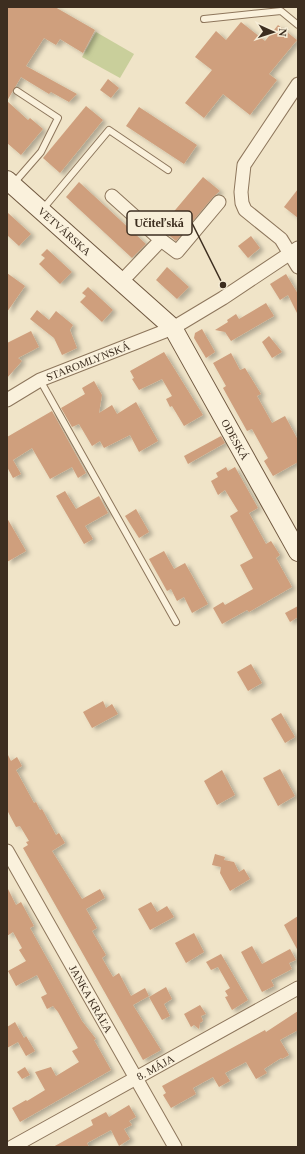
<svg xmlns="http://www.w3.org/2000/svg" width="305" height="1154" viewBox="0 0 305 1154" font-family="Georgia,serif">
<defs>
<filter id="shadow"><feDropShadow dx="4" dy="2.5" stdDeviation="2" flood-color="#0004"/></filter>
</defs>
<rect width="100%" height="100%" fill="#f0e4c8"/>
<!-- green -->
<polygon fill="#c9cf9b" points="96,32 134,54 120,78 82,57"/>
<!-- building -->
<g fill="#cf9f7d" filter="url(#shadow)">
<polygon points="7,7 55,7 95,30 83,53 60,39 56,45 44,38 26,66 77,94 69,102 51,92 49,94 21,77 7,101"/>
<polygon points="241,22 265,41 278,25 297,40 269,74 277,80 250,115 223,94 204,118 185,103 212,70 195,57 216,31 226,40"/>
<polygon points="108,79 119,88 111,98 100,90"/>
<polygon points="7,101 28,120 30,118 43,129 21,155 7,143"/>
<polygon points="86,106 103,120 60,173 43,158"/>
<polygon points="139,107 197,145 184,164 126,126"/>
<polygon points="203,177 220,191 213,197 176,241 160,228"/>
<polygon points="79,182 146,244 132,258 66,197"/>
<polygon points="298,189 298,218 284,207"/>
<polygon points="7,212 31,234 19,246 7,235"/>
<polygon points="251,236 260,248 248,258 238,246"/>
<polygon points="47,249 72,272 60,284 39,264 45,258 41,255"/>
<polygon points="167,267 189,287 177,299 156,280"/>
<polygon points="7,273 25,286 7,312"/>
<polygon points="286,274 298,294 298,315 288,295 280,300 270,284"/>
<polygon points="88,287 113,310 102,322 80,302 86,296 82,293"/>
<polygon points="266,303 274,316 231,341 225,332 215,330 228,322 227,320 236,314 239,319"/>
<polygon points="37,310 49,320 56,311 73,325 70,330 77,348 62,355 54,338 30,319"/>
<polygon points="202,329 215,352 206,358 194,338 195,333"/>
<polygon points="31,331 39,347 18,358 22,361 7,378 7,343"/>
<polygon points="269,336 282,352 272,358 262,342"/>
<polygon points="164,352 203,415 184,426 172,406 170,407 166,399 172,396 162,379 139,390 132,379 134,378 130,371"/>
<polygon points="231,353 240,370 245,368 261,394 257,396 272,423 285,416 298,440 298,462 273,476 264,461 268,458 252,429 247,431 223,388 226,386 213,363"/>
<polygon points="94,381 102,395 99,413 112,405 117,414 136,402 158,441 139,452 130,435 104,448 100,441 92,446 79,424 72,427 61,408 85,394 82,388"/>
<polygon points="52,411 86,473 78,478 72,467 50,479 32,448 13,460 21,474 13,478 7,467 7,437"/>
<polygon points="221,436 225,443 188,464 184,456"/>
<polygon points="226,467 228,471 235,467 258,508 249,513 266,544 271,541 280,555 276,558 292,587 249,612 247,610 222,624 213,608 223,602 225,605 253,589 240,565 253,558 230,516 238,511 225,490 218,495 211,481 218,477 216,473"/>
<polygon points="65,491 76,509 99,496 108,513 85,526 93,539 84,544 56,496"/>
<polygon points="136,509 149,532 139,538 125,516"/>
<polygon points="7,518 26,551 7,562"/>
<polygon points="164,551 174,569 185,563 208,604 192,613 184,597 177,601 171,589 167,591 149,559"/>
<polygon points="298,606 298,617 290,622 285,613"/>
<polygon points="251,664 262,683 248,691 237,672"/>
<polygon points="103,701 106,708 112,704 118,714 92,728 83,712"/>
<polygon points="281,713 295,737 285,743 271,719"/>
<polygon points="7,753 11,761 17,757 22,766 16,770 34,803 36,802 40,810 42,809 56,835 59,833 65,843 52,851 82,899 100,889 105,898 86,909 97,928 92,931 106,955 102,958 113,977 119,973 131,996 145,988 149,996 133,1005 161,1050 143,1060 23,848 28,845 26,842 29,841 20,826 16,827 7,810"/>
<polygon points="280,769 295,796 278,806 263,778"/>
<polygon points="222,770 235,795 217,805 204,781"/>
<polygon points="215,854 225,857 224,860 234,862 239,872 244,869 250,879 230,891 220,873 221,867 212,865"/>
<polygon points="7,887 16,905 21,902 34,926 30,928 82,1021 96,1039 94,1040 111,1070 20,1122 12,1108 26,1100 27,1101 45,1090 35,1072 51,1067 56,1076 79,1062 72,1051 78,1048 58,1012 53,1006 47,1009 41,997 47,994 37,975 16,986 8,971 26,961 19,950 22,948 13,932 7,936"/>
<polygon points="151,902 157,912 167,906 174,917 150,930 138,909"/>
<polygon points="298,916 298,951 284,925"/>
<polygon points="194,933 204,952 186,963 175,943"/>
<polygon points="252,946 262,964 290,949 296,960 289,963 292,969 271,980 274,986 262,992 241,952"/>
<polygon points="221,954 248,1000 232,1010 225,997 228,996 225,991 230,988 218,967 211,970 206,962"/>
<polygon points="166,987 172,999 164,1004 170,1016 162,1020 149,997"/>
<polygon points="200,1005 206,1014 201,1016 203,1021 200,1023 199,1029 194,1025 191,1027 184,1014"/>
<polygon points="298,1011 298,1030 280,1040 289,1055 282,1059 281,1058 264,1069 267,1073 256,1079 246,1062 225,1073 230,1081 219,1087 213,1077 193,1088 196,1094 171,1108 163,1095 166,1093 162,1086 265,1030 266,1032"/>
<polygon points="15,1022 24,1038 26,1036 35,1051 26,1056 18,1042 7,1048 7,1027"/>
<polygon points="25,1067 30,1075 22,1079 17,1072"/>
<polygon points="129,1105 136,1117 129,1121 132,1125 124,1129 130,1139 119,1146 111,1130 87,1143 89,1147 53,1147 93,1125 91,1120 106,1112 109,1117"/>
</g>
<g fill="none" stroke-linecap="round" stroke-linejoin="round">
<defs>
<g id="lane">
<polyline points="204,19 281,11 298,25"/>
<polyline points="14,183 41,152 58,118 17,91"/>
<polyline points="42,210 109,130 168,170"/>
<polyline points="40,380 176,622"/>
</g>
<g id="street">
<polyline points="298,84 244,165 241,192 242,203 245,210 281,239 298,267"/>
<polyline points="112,196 161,240 121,282"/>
<polyline points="161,240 177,252 219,202"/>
<path id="s1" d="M7 400 40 380 173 328 223 298 298 248"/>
<path id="s2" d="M7 851 175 1147"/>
<path id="s3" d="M12 1147 298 988"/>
</g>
<g id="secondary">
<path id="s4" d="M7 180 173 328 298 552"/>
</g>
</defs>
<!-- lane casing -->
<use href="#lane" stroke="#8d765c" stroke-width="8"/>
<!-- street casing -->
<use href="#street" stroke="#8d765c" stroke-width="15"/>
<!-- secondary casing -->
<use href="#secondary" stroke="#6f573f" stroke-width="20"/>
<!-- lane -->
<use href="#lane" stroke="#faf1dc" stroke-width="6"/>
<!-- street -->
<use href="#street" stroke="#faf1dc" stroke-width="13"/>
<!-- secondary -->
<use href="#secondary" stroke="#faf1dc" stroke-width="18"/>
</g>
<g text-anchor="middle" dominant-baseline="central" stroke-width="3" stroke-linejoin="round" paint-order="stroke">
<!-- street labels -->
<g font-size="11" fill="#3d2e20" stroke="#f7eed8">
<text stroke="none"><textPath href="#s4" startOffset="77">VETVÁRSKA</textPath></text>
<text stroke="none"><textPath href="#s1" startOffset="90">STAROMLYNSKÁ</textPath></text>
<text stroke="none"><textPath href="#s4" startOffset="350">ODESKÁ</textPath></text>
<text stroke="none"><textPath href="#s2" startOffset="170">JANKA KRÁĽA</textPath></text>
<text stroke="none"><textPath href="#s3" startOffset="164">8. MÁJA</textPath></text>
</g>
</g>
<!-- callouts -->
<path fill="none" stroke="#3d2e20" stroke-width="1.5" d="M223 285L192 223"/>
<circle fill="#3d2e20" stroke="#f7eed8" stroke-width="1.5" cx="223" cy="285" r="4"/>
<rect fill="#f7eed8" stroke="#3d2e20" stroke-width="1.5" x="127" y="211" width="65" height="24" rx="4"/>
<g font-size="12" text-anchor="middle" font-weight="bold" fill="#3d2e20">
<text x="159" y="227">Učiteľská</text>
</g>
<!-- border -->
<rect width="305" height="1154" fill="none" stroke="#3d2e20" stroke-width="16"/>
<!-- north arrow -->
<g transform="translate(273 32) rotate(93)" stroke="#f7eed8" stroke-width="3" paint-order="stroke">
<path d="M0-3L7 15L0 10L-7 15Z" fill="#3d2e20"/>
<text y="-6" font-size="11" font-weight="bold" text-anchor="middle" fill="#3d2e20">N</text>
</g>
</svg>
